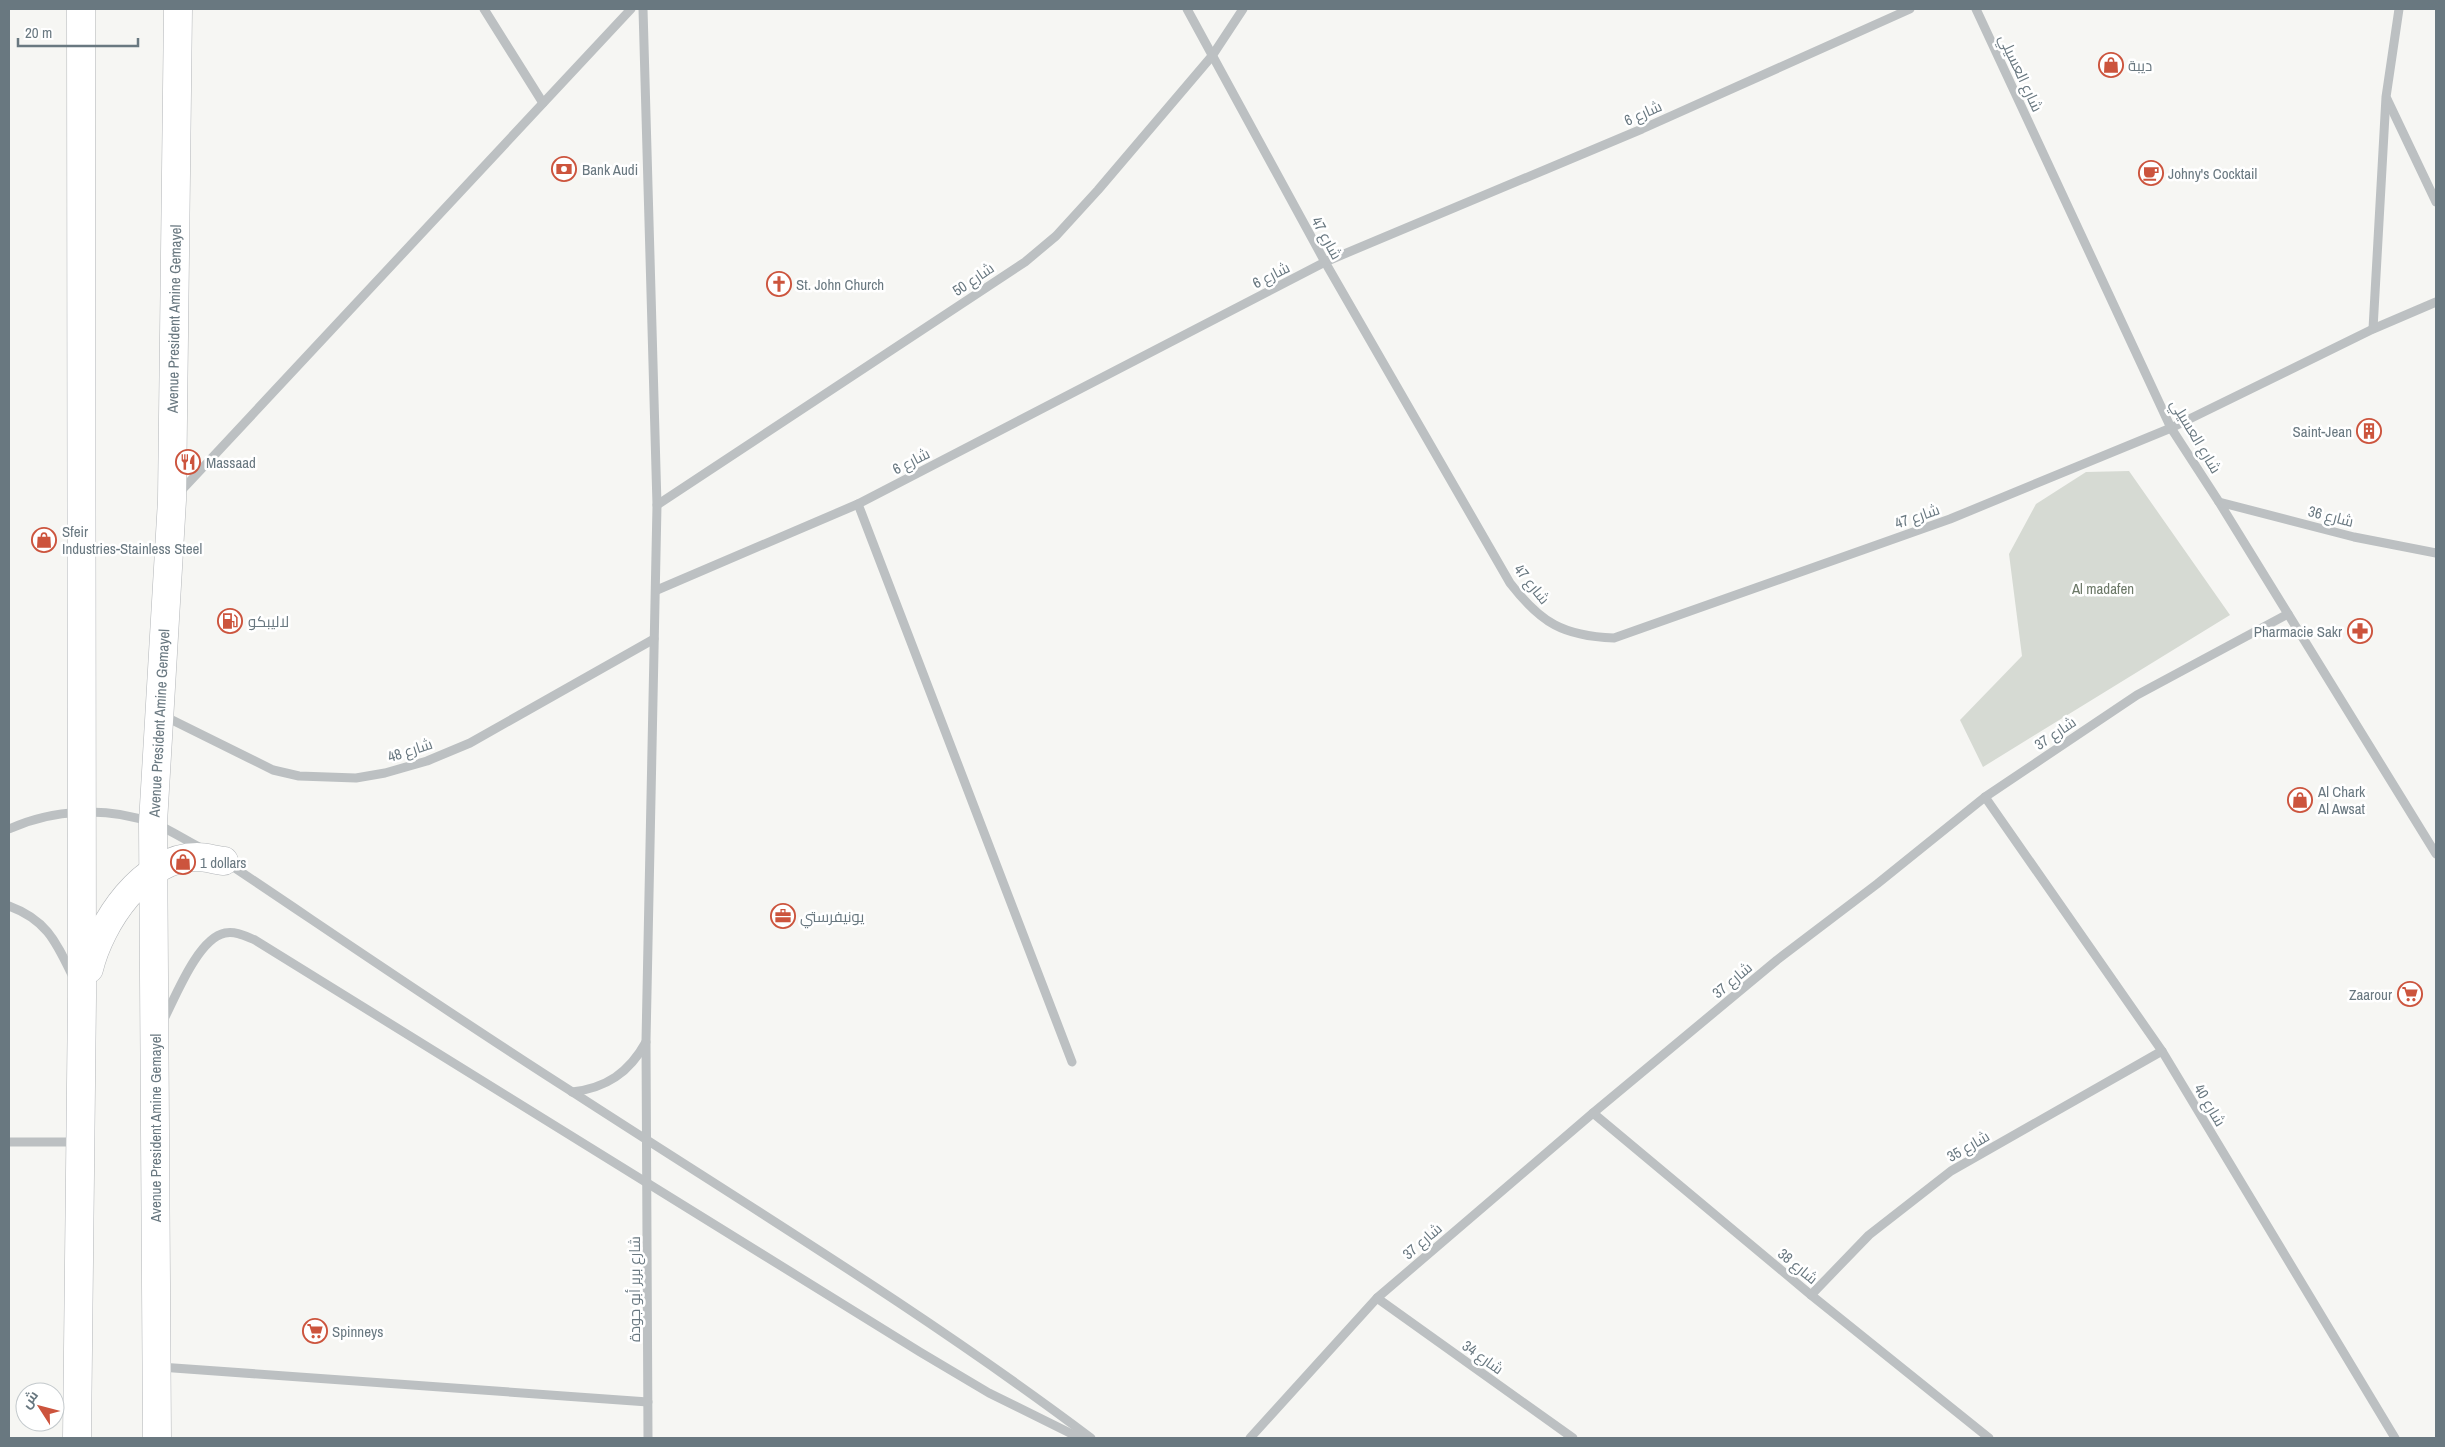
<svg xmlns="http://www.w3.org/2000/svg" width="2445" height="1447" viewBox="0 0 2445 1447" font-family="'Archivo Narrow',Cairo,sans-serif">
<rect width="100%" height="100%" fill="#f6f6f3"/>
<!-- green -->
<polygon fill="#d6dad3" points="2129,471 2230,615 1983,767 1960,720 2022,656 2009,554 2036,504 2086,472"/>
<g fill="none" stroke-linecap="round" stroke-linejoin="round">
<defs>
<g id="highway">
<path d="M89 969C100 923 143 857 197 857 206 857 215 860 224 861"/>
<polyline points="77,1438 82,997 81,9"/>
<polyline points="157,1438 153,823 172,500 178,9"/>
</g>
</defs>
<!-- highway casing -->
<use href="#highway" stroke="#b2b5b8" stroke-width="29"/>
<!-- minor -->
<g stroke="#bcc0c2" stroke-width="9">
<polyline points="484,9 543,103"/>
<polyline points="643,9 657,505 646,1041 648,1438"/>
<path d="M1187 9 1325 262 1510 583C1541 623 1563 636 1614 638L1950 519 2171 428 2373 329 2436 302"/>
<polyline points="1976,9 2171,428 2219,502 2436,854"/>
<polyline points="2387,99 2436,202"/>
<polyline points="2373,329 2386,97 2399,9"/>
<polyline points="179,493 631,9"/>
<polyline points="2219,502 2354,537 2436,553"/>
<polyline points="858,504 1072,1062"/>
<polyline points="657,505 1025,262 1056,236 1098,190 1212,56 1243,9"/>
<polyline points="657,590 858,504 1325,262 1642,129 1910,9"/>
<polyline points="164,716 273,770 299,776 356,778 385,773 427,761 470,743 654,639"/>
<polyline points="1985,797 2162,1051 2395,1438"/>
<path d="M9 829C53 809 107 806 153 823 169 829 185 840 201 848"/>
<path d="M226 862C341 939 456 1018 574 1093 748 1206 925 1313 1091 1438"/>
<path d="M9 906C47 920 56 942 73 977"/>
<path d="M163 1021C175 998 198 938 225 933 236 931 245 936 255 940L920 1352 989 1393 1080 1438"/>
<path d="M572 1092C606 1088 629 1073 646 1042"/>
<polyline points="1593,1113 1811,1295 1989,1438"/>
<polyline points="9,1142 78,1142"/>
<polyline points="1811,1295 1869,1235 1951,1171 2162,1051"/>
<polyline points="1377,1298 1573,1438"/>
<polyline points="160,1367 648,1402"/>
<polyline points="1250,1438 1377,1298 1593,1113 1777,960 1877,884 1985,797 2137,695 2288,614"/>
</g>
<!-- highway -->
<use href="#highway" stroke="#fff" stroke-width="28"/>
</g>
<!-- icons -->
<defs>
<symbol id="shop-ring" viewBox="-11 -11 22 22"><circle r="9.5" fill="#fff" stroke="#cc543d" stroke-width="1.5"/><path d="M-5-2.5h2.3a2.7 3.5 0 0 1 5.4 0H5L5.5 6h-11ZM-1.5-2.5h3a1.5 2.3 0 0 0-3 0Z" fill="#cc543d"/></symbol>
<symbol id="bank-ring" viewBox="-11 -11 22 22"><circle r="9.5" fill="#fff" stroke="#cc543d" stroke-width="1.5"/><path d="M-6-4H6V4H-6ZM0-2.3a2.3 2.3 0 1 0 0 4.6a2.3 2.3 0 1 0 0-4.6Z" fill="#cc543d"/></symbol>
<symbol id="cafe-ring" viewBox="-11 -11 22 22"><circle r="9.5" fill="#fff" stroke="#cc543d" stroke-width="1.5"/><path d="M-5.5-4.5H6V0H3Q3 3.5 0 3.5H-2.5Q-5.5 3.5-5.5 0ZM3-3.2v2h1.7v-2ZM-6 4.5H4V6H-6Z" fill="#cc543d"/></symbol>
<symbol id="church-ring" viewBox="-11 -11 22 22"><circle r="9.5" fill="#fff" stroke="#cc543d" stroke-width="1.5"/><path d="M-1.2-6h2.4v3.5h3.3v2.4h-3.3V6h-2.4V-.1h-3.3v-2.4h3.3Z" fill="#cc543d"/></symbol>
<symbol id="building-ring" viewBox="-11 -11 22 22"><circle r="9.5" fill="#fff" stroke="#cc543d" stroke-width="1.5"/><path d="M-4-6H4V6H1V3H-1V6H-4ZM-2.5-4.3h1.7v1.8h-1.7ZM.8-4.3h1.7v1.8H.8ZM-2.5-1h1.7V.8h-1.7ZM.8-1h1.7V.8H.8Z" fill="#cc543d"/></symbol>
<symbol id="restaurant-ring" viewBox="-11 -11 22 22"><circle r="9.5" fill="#fff" stroke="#cc543d" stroke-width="1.5"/><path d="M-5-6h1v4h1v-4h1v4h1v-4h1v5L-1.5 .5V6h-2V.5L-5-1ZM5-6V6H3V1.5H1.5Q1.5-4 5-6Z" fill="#cc543d"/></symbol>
<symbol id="fuel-ring" viewBox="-11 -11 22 22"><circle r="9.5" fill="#fff" stroke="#cc543d" stroke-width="1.5"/><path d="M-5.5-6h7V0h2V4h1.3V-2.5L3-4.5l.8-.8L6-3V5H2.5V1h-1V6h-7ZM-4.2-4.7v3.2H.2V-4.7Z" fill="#cc543d"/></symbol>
<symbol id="pharmacy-ring" viewBox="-11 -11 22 22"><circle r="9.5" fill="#fff" stroke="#cc543d" stroke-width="1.5"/><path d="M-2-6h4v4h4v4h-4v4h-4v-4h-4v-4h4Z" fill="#cc543d"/></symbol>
<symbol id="office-ring" viewBox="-11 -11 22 22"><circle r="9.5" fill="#fff" stroke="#cc543d" stroke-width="1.5"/><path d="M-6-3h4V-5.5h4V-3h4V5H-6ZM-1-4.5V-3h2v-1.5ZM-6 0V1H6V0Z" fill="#cc543d"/></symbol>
<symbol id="supermarket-ring" viewBox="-11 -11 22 22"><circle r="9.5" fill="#fff" stroke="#cc543d" stroke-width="1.5"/><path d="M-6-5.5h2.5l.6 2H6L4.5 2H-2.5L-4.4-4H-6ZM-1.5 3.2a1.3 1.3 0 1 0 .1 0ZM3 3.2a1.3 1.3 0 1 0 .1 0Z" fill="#cc543d"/></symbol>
</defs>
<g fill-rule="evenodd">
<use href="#shop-ring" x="2097" y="51" width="28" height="28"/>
<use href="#bank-ring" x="550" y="155" width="28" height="28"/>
<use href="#cafe-ring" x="2137" y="159" width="28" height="28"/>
<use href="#church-ring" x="765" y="270" width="28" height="28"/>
<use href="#building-ring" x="2355" y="417" width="28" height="28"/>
<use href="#restaurant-ring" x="174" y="448" width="28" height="28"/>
<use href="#shop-ring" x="30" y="526" width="28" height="28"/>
<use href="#fuel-ring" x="216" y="607" width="28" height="28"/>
<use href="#pharmacy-ring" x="2346" y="617" width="28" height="28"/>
<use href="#shop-ring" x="2286" y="786" width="28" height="28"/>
<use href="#shop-ring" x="169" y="848" width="28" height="28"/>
<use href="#office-ring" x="769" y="902" width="28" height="28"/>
<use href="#supermarket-ring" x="2396" y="980" width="28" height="28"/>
<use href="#supermarket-ring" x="301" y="1317" width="28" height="28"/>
</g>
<g text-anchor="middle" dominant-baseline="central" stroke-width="5" stroke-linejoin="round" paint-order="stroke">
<!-- poi labels -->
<g font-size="15" fill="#697880" stroke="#fff" text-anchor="start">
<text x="2128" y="65">ديبة</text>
<text x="582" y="169">Bank Audi</text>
<text x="2168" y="173">Johny's Cocktail</text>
<text x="796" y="284">St. John Church</text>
<text x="2352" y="431" text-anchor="end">Saint-Jean</text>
<text x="206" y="462">Massaad</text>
<text x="62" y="531">Sfeir<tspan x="62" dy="17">Industries-Stainless Steel</tspan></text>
<text x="248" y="621">لاليبكو</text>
<text x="2342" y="631" text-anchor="end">Pharmacie Sakr</text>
<text x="2318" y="791">Al Chark<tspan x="2318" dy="17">Al Awsat</tspan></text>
<text x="200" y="862">1 dollars</text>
<text x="800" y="916">يونيفرستي</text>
<text x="2392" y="994" text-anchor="end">Zaarour</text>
<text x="332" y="1331">Spinneys</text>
</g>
<!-- street labels -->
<g font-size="15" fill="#697880" stroke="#fff">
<text transform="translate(2021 73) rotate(65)">شارع العسيلي</text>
<text transform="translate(1643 113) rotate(-24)">شارع 6</text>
<text transform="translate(1327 238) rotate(61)">شارع 47</text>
<text transform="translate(1271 275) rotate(-27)">شارع 6</text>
<text transform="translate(973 279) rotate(-34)">شارع 50</text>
<text transform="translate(174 319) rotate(-89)">Avenue President Amine Gemayel</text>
<text transform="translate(2196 436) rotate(59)">شارع العسيلي</text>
<text transform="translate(911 461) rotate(-27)">شارع 6</text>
<text transform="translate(1917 516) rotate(-19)">شارع 47</text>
<text transform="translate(2331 516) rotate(14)">شارع 36</text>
<text transform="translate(1532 584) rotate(51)">شارع 47</text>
<text transform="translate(159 723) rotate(-87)">Avenue President Amine Gemayel</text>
<text transform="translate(2055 733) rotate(-34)">شارع 37</text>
<text transform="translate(410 750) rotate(-18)">شارع 48</text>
<text transform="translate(1732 980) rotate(-40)">شارع 37</text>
<text transform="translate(2210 1105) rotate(59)">شارع 40</text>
<text transform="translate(155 1128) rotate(-90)">Avenue President Amine Gemayel</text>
<text transform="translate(1968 1146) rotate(-30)">شارع 35</text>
<text transform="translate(1422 1241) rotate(-41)">شارع 37</text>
<text transform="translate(1798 1266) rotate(40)">شارع 38</text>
<text transform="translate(634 1289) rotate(-90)">شارع بربر أبو جودة</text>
<text transform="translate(1483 1357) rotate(36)">شارع 34</text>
</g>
<!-- park labels -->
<g font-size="15" fill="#6c7867" stroke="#fff">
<text x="2103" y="588">Al madafen</text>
</g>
</g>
<!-- border -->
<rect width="2445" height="1447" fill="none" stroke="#697880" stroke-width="20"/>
<!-- north arrow -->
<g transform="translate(40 1407) rotate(306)"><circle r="24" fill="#ffffff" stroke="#c3c9cc"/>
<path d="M0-4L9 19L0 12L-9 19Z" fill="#cc543d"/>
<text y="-8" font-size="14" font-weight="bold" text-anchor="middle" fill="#697880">ش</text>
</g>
<!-- scale -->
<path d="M18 38v8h120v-8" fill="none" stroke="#697880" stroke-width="2.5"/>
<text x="25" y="38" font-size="15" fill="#697880" stroke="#ffffff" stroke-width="4" paint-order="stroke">20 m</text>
</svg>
